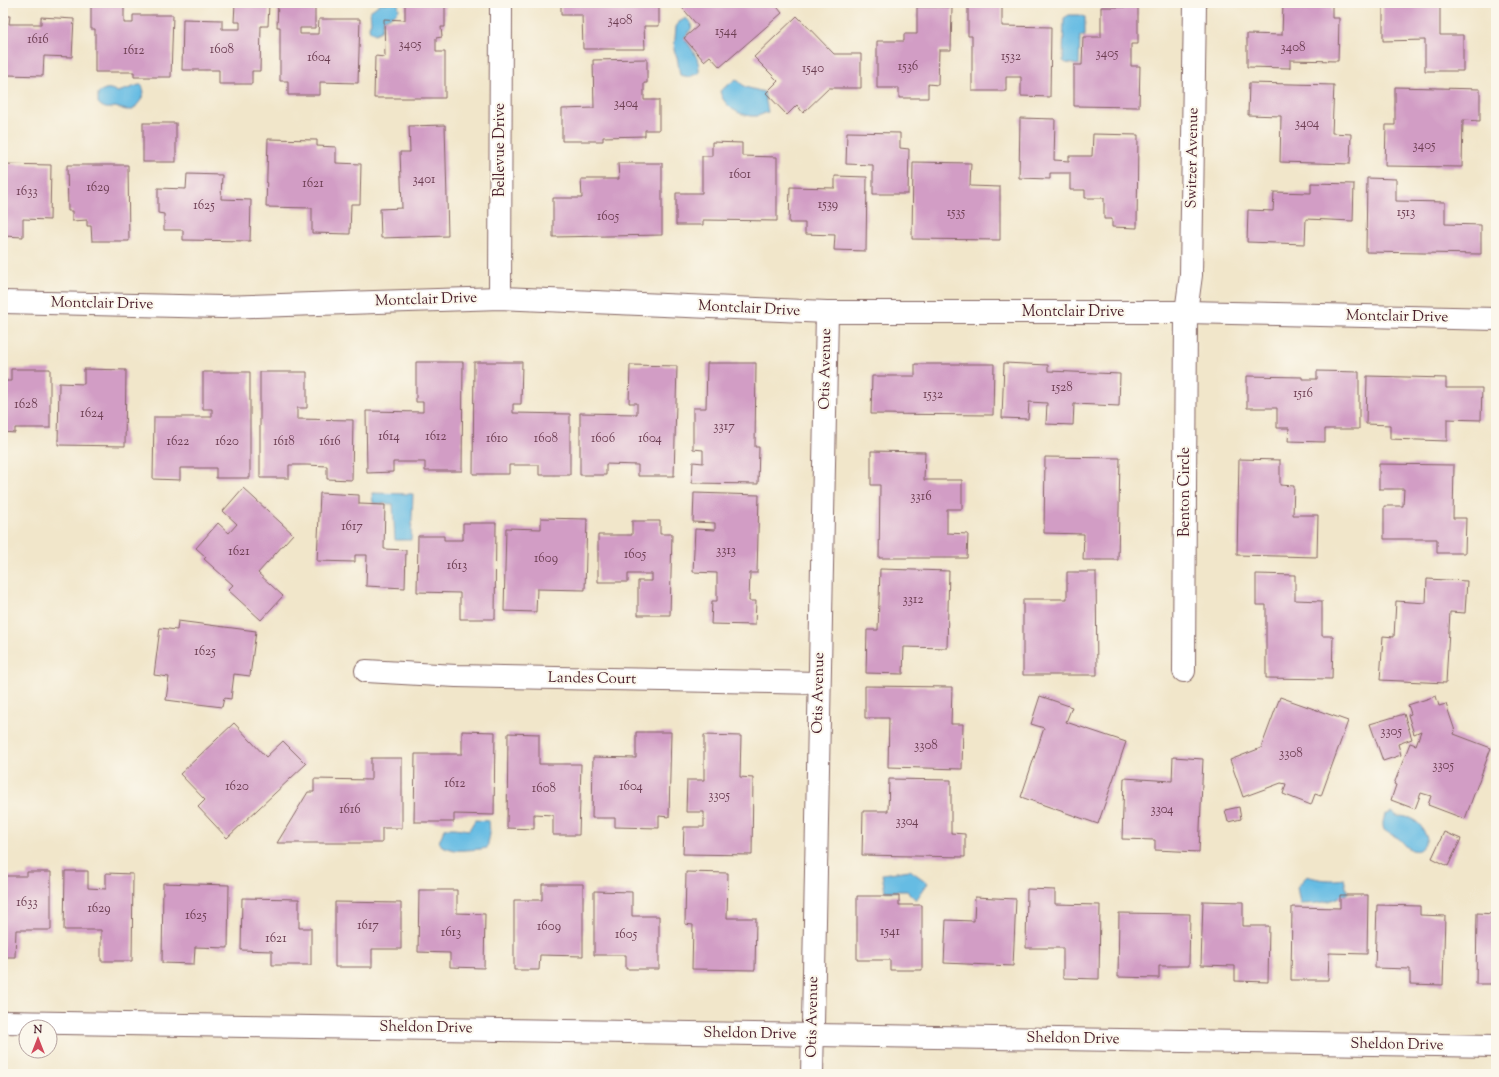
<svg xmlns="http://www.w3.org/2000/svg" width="1499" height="1077" viewBox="0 0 1499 1077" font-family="'Sorts Mill Goudy',serif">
<rect width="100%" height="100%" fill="#fbf7ec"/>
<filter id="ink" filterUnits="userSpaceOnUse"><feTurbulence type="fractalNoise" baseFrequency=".025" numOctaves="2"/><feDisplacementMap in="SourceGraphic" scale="8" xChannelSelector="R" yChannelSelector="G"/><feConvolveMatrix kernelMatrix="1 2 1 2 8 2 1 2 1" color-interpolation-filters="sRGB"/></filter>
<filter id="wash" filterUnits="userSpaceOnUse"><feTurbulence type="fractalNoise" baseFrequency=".012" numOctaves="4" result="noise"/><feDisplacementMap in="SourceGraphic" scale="16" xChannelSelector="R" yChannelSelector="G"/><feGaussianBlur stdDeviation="0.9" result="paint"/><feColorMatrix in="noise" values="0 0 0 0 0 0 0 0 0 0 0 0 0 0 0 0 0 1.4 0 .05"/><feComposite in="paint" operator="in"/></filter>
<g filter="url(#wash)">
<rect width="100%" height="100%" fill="#f1e6ca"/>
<!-- water -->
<g fill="#66bce3" stroke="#586e87">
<polygon points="381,3 398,3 399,10 394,15 384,19 381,31 375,34 370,31 369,27 371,22 370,11"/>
<polygon points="1069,15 1080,15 1085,17 1085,36 1080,36 1079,65 1066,63 1063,61 1064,18"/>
<path d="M686 18 692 24 691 29 684 38C692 49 700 58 699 73L689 77 680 75 677 57 674 50 676 27 679 22Z"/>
<path d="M736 79 745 87 764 92 768 112C764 113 760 116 756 116 740 117 723 106 720 91Z"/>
<path d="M139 85H142L144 92 141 100 133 110H126L115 107C107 109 104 109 98 103V93C106 87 110 88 118 92Z"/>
<polygon points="372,493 413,494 411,540 395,540 393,504 373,503"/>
<path d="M1392 812C1400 819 1398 815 1406 817 1418 820 1423 827 1427 839 1423 849 1416 856 1405 845 1403 843 1401 840 1398 838 1393 835 1389 834 1384 830 1382 824 1383 821 1385 815Z"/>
<path d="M475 820 489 821 490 834 487 848C484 849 458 851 454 850 450 849 446 848 442 846L439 842 443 832 446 828H455L469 830Z"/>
<polygon points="910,870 928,883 916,900 907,891 885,891 882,874"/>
<path d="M1307 876C1320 880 1330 881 1344 879L1348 893C1331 902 1319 904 1300 904L1297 887Z"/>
</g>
<g id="blocks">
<!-- building -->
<g fill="#d29dc5">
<polygon points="91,3 124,3 124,23 133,23 133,15 173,15 171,77 134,77 134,72 95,72 95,29 91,29"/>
<polygon points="235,3 269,3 268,26 261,26 260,71 252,71 252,84 219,84 219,70 182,70 183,19 222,20 222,29 240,29 240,22 234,22"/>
<polygon points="278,3 315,3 315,28 300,28 300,34 318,34 319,19 360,19 358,83 320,82 320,95 288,95 288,81 280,81 280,27 277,27"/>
<polygon points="405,3 445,3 445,27 441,27 442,37 436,38 436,52 445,52 445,98 374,98 375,56 385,57 384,19 405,20"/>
<polygon points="561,3 659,3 659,26 644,26 645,49 583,49 582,15 561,15"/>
<polygon points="678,3 774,3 782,13 720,67 710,56 704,61 684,38 698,26"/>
<polygon points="968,3 1002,3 1002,26 1051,27 1050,97 1021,96 1021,77 1006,77 1006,91 972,91 972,36 968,36"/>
<polygon points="1283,3 1332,3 1332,18 1339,18 1338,61 1290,60 1290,68 1247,67 1247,34 1282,35"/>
<polygon points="1383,3 1440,3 1440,35 1463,35 1463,71 1425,71 1425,40 1383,41"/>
<polygon points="917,7 952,7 951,50 939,50 938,85 928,84 928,98 899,98 899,88 877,88 877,41 904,41 904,34 917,34"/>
<polygon points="1101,7 1138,7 1138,44 1131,44 1131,66 1140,66 1139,107 1074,106 1074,65 1082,65 1083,37 1101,37"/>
<polygon points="3,16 10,16 9,24 41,24 41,17 74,19 72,57 44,56 43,76 7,75 7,85 3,85"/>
<polygon points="797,16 834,54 861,54 861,88 829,88 803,113 797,105 787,115 766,93 778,81 754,57"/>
<polygon points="647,59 647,83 644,83 644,100 659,100 659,130 645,130 645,136 603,137 603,141 562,141 562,109 594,108 593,60"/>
<polygon points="1249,83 1334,85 1332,133 1351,134 1350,164 1280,162 1281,116 1248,115"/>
<polygon points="1395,87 1480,89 1480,121 1463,120 1462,167 1385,166 1386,125 1395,125"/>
<polygon points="1020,118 1055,119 1054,160 1069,161 1069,156 1092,156 1093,134 1138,135 1137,228 1112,227 1112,219 1104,219 1104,198 1085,198 1085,190 1070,190 1070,173 1050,173 1050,179 1019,178"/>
<rect x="143" y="123" width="33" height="39"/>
<polygon points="445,125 448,236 381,238 380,209 402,208 400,152 410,152 409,126"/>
<polygon points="847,132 900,133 900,148 909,149 908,194 873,194 873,165 846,164"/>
<polygon points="268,139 317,140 317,146 336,147 336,163 361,164 360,204 351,204 350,234 312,233 312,208 266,207"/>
<polygon points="712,142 742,143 742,156 777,157 777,221 703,220 703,225 676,225 676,193 702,193 702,156 712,156"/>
<polygon points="913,162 971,163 970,186 1000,187 1000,240 912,239"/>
<polygon points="618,163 662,163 662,235 553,237 553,198 582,198 581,179 619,179"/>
<polygon points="3,164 51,165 50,220 23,219 23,237 3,236"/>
<polygon points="67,165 128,165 129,241 92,241 91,226 87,226 87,220 72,221 72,211 68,211"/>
<polygon points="187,174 222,175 221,199 251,200 250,241 183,240 183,230 164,230 164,214 158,213 158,188 186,189"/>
<polygon points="835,176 867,177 866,251 834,250 835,235 805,234 805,223 789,223 790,187 835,188"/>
<polygon points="1367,178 1396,179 1396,201 1445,202 1445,224 1481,225 1481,254 1366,252"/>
<polygon points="1311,183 1354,184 1353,221 1306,219 1305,244 1247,242 1248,210 1273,211 1274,192 1311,193"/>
<polygon points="416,362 463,362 462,471 425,471 425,462 393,462 393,472 367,473 366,411 423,412 423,402 416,402"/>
<polygon points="474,362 522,362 521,404 513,404 513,413 570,414 570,475 539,475 539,465 509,465 509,474 473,474"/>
<polygon points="707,363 756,363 755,447 759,447 758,484 692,483 693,462 703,463 703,450 693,449 693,408 706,408"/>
<polygon points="1004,363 1048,365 1048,371 1120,374 1119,406 1074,404 1073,425 1046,424 1047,403 1029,402 1028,419 1002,418"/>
<polygon points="915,364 994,364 993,415 871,414 872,376 915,376"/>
<polygon points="630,365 677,366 674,476 638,476 638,465 606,464 606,475 580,475 580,413 637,414 637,403 629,403"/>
<polygon points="11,369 50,369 50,428 15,428 15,433 3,432 3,381 11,381"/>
<polygon points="84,369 126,370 125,446 58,445 59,383 84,384"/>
<polygon points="1317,371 1359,372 1359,429 1325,429 1325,442 1288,441 1289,428 1277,428 1277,408 1247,408 1247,376 1302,377 1302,379 1317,379"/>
<polygon points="203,372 250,372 250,478 216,478 216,468 180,468 180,480 153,479 154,417 212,417 212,409 203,409"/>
<polygon points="260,372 307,372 307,408 297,408 297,419 353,420 352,480 327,479 327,466 307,465 289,465 289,478 260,478"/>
<polygon points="1367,376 1446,378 1446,388 1482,388 1481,420 1447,419 1447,441 1390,439 1390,425 1366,424"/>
<polygon points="871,451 925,452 924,480 962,480 962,509 947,509 947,533 968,534 967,558 879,558 880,485 871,485"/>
<polygon points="1045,457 1120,458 1118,560 1083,560 1084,534 1044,533"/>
<polygon points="1239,459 1280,460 1280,485 1294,486 1293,515 1318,515 1317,557 1237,555"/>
<polygon points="1379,464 1454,465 1453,518 1466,518 1465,553 1437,553 1437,539 1384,539 1384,506 1403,506 1404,489 1379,489"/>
<polygon points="243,488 293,534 258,573 283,596 261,620 228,590 233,585 204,559 206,557 196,548 218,523 229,533 237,524 223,511"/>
<polygon points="320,493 359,495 359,504 385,505 384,549 406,550 405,588 366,586 367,555 355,555 355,562 317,561"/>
<polygon points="694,493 759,495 757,573 750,573 749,601 756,601 755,625 711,624 712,601 717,601 717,573 693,572 695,529 715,530 715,523 693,522"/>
<polygon points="541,518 587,519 585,590 537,589 536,612 504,611 506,528 541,529"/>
<polygon points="632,521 660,521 660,534 672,534 670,615 638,615 638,581 652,581 652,574 628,574 628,582 598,582 598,535 632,535"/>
<polygon points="463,523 496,523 495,619 460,619 460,593 417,592 418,536 444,536 444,540 463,540"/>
<polygon points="880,569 949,571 947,648 904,647 903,674 866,673 867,630 878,630"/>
<polygon points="1067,572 1096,572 1097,675 1023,675 1023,599 1067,599"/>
<polygon points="1256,574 1295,575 1295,600 1322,601 1322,636 1333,636 1332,679 1266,678 1266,605 1256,605"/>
<polygon points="1427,579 1467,581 1465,613 1450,612 1446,683 1380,680 1383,636 1394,637 1396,601 1426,603"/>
<polygon points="178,621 256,631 250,676 234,674 231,699 224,698 222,707 166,700 169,677 154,675 160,628 177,630"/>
<polygon points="865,686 952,687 951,724 963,724 962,769 888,767 889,718 865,718"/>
<polygon points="1040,696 1072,707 1066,722 1126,742 1098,824 1021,797 1044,728 1031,724"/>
<polygon points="1436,696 1439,706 1446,704 1455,731 1454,734 1491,748 1465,819 1428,805 1431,796 1421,793 1415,809 1391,800 1396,785 1394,784 1410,743 1416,745 1421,731 1414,734 1408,715 1411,714 1408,705"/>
<polygon points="1280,697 1348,721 1321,796 1315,794 1311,805 1283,794 1286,784 1281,783 1243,797 1230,760 1261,748"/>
<polygon points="1404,714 1412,739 1398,744 1401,755 1383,761 1370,724"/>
<polygon points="234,723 266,757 283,741 306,764 227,838 198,807 205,800 180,774"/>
<polygon points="462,731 495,732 494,815 454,814 454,822 414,822 415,754 462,754"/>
<polygon points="636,732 671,732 669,817 659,816 659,828 615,827 615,818 592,818 593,757 636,758"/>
<polygon points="508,733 539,734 539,764 581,764 579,835 553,835 553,815 534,814 534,829 507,828"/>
<polygon points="704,735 741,736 740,777 753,778 752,855 683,854 684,827 704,827 704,812 686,812 687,780 704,780"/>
<polygon points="1173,757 1203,759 1199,852 1155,850 1155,840 1122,839 1124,778 1172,781"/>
<polygon points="371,758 402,758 402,828 382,828 382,843 277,843 308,792 314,792 314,779 371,780"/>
<polygon points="889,779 951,780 951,833 965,834 965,857 862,855 863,811 888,811"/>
<polygon points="1239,807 1241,819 1228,822 1225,810"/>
<polygon points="1444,832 1461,839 1448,866 1432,858"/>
<polygon points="65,871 88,871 88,888 106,889 106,873 133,874 132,961 101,961 101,930 64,930"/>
<polygon points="27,872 51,872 51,930 16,930 15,957 3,957 3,876 27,876"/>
<polygon points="686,872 728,873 727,918 756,918 755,970 692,969 693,925 685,924"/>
<polygon points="163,883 229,885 228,948 195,947 194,964 162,963"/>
<polygon points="542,884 583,884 583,956 540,955 539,970 514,970 514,900 542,900"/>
<polygon points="1027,889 1055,890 1055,904 1100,905 1099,979 1063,978 1063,948 1026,948"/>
<polygon points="419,890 457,890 457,913 485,914 484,968 450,967 450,953 418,952"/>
<polygon points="594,891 632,892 632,916 659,916 659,969 626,969 626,955 594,955"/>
<polygon points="1340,895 1368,895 1367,954 1329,953 1328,980 1291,980 1292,907 1340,908"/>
<polygon points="857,896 899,896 899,905 922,905 922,970 890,970 890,960 857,960"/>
<polygon points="975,897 1016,899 1013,966 944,963 946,920 974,921"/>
<polygon points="242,898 299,899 299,928 311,928 311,965 272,965 272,951 241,950"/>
<polygon points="1203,901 1243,902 1243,926 1269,926 1268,982 1235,981 1235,966 1201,965"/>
<polygon points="335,902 401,903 401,949 372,949 372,967 335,967"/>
<polygon points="1377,905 1420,906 1420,915 1445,916 1443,985 1410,984 1410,969 1375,968"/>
<polygon points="1119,913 1190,914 1189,966 1159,966 1159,978 1118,977"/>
<polygon points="1477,913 1496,914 1496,984 1476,984"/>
</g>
</g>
</g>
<g filter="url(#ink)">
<use href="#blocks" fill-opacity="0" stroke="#846563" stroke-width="1"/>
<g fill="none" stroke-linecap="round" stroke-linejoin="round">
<defs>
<g id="minor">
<polyline points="500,298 501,3"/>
<polyline points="3,302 222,307 500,298 827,312 1186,312 1496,319"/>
<polyline points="366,671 456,676 819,683"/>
<polyline points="1184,671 1186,312 1191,275 1195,3"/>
<polyline points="3,1022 1496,1046"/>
<polyline points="812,1074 827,312"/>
</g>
</defs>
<!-- minor casing -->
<use href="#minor" stroke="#846563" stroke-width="24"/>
<!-- minor -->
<use href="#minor" stroke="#fff" stroke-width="22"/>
</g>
</g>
<g text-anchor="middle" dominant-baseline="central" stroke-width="4" stroke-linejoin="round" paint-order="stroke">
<!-- number labels -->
<g font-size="13" fill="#6c3e52">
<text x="620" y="21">3408</text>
<text x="726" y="32">1544</text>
<text x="38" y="40">1616</text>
<text x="410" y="45">3405</text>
<text x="1293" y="48">3408</text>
<text x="222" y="50">1608</text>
<text x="134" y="51">1612</text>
<text x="1107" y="54">3405</text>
<text x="1011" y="57">1532</text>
<text x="319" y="58">1604</text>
<text x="908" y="67">1536</text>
<text x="813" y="69">1540</text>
<text x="626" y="104">3404</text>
<text x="1307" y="124">3404</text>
<text x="1424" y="146">3405</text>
<text x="740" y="175">1601</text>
<text x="424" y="180">3401</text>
<text x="313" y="184">1621</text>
<text x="98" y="188">1629</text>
<text x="27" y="192">1633</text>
<text x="828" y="205">1539</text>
<text x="204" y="206">1625</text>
<text x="956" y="213">1535</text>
<text x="1406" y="213">1513</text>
<text x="608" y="217">1605</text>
<text x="1062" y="388">1528</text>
<text x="1303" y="394">1516</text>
<text x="933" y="395">1532</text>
<text x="26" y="405">1628</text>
<text x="92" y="414">1624</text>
<text x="724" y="427">3317</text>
<text x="389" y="437">1614</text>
<text x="436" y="437">1612</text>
<text x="497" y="439">1610</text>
<text x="546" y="439">1608</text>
<text x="603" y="439">1606</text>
<text x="650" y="439">1604</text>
<text x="178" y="442">1622</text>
<text x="227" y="442">1620</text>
<text x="284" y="442">1618</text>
<text x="330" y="442">1616</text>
<text x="921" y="497">3316</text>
<text x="352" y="527">1617</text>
<text x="726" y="551">3313</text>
<text x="239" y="552">1621</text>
<text x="635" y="555">1605</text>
<text x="546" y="559">1609</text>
<text x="457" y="566">1613</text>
<text x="913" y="600">3312</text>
<text x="205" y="652">1625</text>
<text x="1391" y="732">3305</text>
<text x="926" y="746">3308</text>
<text x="1291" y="754">3308</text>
<text x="1443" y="766">3305</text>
<text x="455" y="784">1612</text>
<text x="237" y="787">1620</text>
<text x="631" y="787">1604</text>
<text x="544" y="789">1608</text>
<text x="719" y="796">3305</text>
<text x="350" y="810">1616</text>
<text x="1162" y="810">3304</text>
<text x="907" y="822">3304</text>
<text x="27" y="903">1633</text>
<text x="99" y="909">1629</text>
<text x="196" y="916">1625</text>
<text x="368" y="926">1617</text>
<text x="549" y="927">1609</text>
<text x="890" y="932">1541</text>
<text x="451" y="933">1613</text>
<text x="626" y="935">1605</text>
<text x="276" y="939">1621</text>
</g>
<!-- street labels -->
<g font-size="15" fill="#4a1f2b" stroke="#fbf7ec">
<text transform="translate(500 150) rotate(-90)">Bellevue Drive</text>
<text transform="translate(1193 158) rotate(-89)">Switzer Avenue</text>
<text transform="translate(426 300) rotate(-2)">Montclair Drive</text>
<text transform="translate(102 304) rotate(1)">Montclair Drive</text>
<text transform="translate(749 309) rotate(3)">Montclair Drive</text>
<text x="1073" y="312">Montclair Drive</text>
<text transform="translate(1397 317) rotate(1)">Montclair Drive</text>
<text transform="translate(826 369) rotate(-89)">Otis Avenue</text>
<text transform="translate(1185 492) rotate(-90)">Benton Circle</text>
<text transform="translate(592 679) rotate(1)">Landes Court</text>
<text transform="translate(819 693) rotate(-89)">Otis Avenue</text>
<text transform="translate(813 1017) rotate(-89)">Otis Avenue</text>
<text transform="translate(426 1028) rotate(1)">Sheldon Drive</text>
<text transform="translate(750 1034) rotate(1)">Sheldon Drive</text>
<text transform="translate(1073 1039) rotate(1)">Sheldon Drive</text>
<text transform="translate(1397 1045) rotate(1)">Sheldon Drive</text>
</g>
</g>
<!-- margin -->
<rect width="1499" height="1077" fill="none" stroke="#fbf7ec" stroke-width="16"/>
<!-- north arrow -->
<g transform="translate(38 1039)"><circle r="19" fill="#fbf7ec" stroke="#b4a19f"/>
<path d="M0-3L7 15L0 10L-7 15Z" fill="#d1495b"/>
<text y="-6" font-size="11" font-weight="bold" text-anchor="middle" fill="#4a1f2b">N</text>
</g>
</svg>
